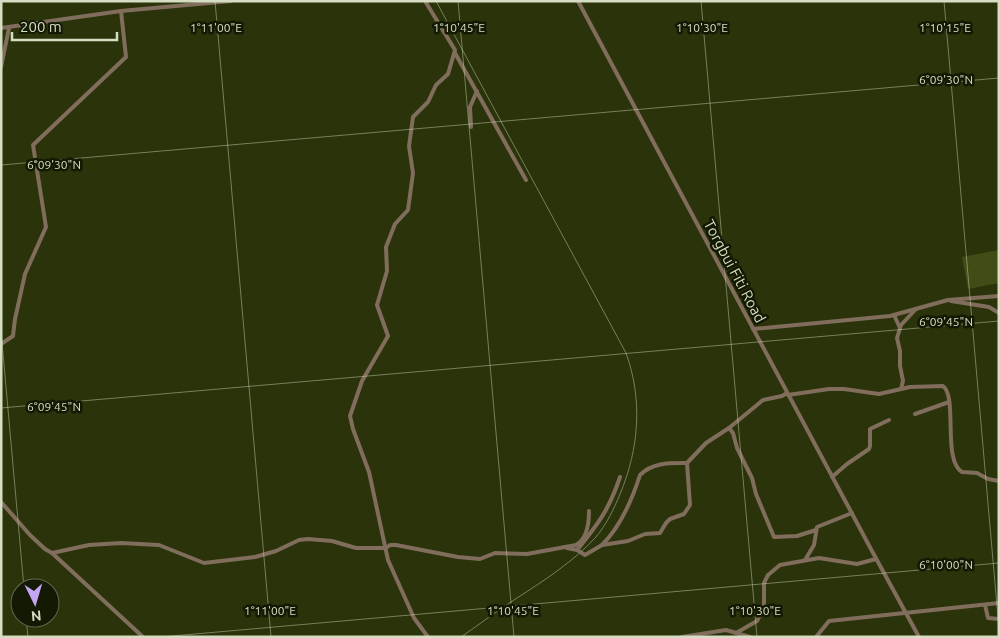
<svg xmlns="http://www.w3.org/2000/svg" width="1000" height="638" viewBox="0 0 1000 638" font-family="Ubuntu,sans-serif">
<rect width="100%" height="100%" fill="#2a330a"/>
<!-- green -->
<polygon fill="#414d16" points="999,250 999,283 968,289 962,257"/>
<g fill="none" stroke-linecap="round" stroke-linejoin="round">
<!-- minor -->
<g stroke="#816d5c" stroke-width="4">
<polyline points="425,1 455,50 448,74 436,85 428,102 413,117 409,146 413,173 408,210 395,224 386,247 387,271 377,305 388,336 362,381 350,416 353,429 369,472 388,560 414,618 428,637"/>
<polyline points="578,1 872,551 919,637"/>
<polyline points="1,28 121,11 231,1"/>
<polyline points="455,53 526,180"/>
<polyline points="1,67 9,28"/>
<polyline points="471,127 470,107 477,91"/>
<polyline points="951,301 989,307 999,313"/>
<polyline points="894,315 900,328"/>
<polyline points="753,329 890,316 948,300 999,296"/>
<polyline points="1,344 13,336 15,319 25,274 46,227 33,145 126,57 121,11"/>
<polyline points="901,389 903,381 900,366 900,351 897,338 901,325 916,309"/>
<path d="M788 395 829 389H844L879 394 910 387 943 386C958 397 942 460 962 472L977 473 988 479 999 481"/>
<polyline points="915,414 949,402"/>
<polyline points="729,428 733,433 737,448 752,478 756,494 774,537 797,536 816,530"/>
<polyline points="832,477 847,464 869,449 870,446 870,429 889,420"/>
<polyline points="1,502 30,535 45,549 52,553 143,637"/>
<path d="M602 545C621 526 632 500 640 475 653 462 670 463 687 463"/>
<polyline points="567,548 577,550 585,555 602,545 628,541 645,534 660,533 666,523 670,519 684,514 690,505 687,463 706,443 729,428 763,400 782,396 787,393"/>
<path d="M577 550C598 524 609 510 620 477"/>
<path d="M52 553 89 545 121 543 159 545 204 563 255 557 276 551 299 540 308 539 332 541 356 548H386L390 545H396L458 557 480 559 495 553 527 554 576 545C587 539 589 523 589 511"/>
<polyline points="805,560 814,545 817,527 852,513"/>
<polyline points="985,605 988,618 999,619"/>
<polyline points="736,633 757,621 764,607 764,583 768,575 780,565 819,558 857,564 876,559"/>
<polyline points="682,637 726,630 750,637"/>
<polyline points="816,637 829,621 999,603"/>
</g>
<!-- rail -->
<path stroke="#78815e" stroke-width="1" d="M436 1 626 353C643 400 639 449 620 494 614 509 606 525 596 537 574 561 545 580 517 598 498 610 480 624 461 637"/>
</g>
<!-- ticks -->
<path fill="none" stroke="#d5dec2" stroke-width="1" stroke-opacity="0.45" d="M215 1 271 637M458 1 514 637M701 1 757 637M944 1 999 629M1 165 999 78M1 331 24 588M1 408 999 321M26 618 28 637M161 637 999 563"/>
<g text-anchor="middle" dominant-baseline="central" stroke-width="5" stroke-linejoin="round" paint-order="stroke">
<!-- street labels -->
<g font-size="15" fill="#d5dec2" stroke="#141904">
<text transform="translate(735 271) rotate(62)">Torgbui Fiti Road</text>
</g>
</g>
<g font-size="12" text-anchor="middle" fill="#d5dec2" stroke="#141904" stroke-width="5" stroke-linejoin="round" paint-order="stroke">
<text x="216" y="32">1°11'00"E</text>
<text x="459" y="32">1°10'45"E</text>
<text x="702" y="32">1°10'30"E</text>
<text x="945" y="32">1°10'15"E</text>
<text x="946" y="84">6°09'30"N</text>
<text x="54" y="169">6°09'30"N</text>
<text x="946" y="326">6°09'45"N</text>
<text x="54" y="411">6°09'45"N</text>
<text x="946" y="569">6°10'00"N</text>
<text x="270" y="615">1°11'00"E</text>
<text x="513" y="615">1°10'45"E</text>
<text x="755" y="615">1°10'30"E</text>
</g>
<!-- border -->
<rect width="1000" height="638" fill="none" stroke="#d5dec2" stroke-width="5"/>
<!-- north arrow -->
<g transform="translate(35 603) rotate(175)"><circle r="24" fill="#141904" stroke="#616850"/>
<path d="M0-4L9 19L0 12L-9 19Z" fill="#c3a7f2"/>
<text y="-8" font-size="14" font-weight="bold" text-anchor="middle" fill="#d5dec2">N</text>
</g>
<!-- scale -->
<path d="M12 32v8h105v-8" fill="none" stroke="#d5dec2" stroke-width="2.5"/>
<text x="20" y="32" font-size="15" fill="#d5dec2" stroke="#141904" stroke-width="4" paint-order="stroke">200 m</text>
</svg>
